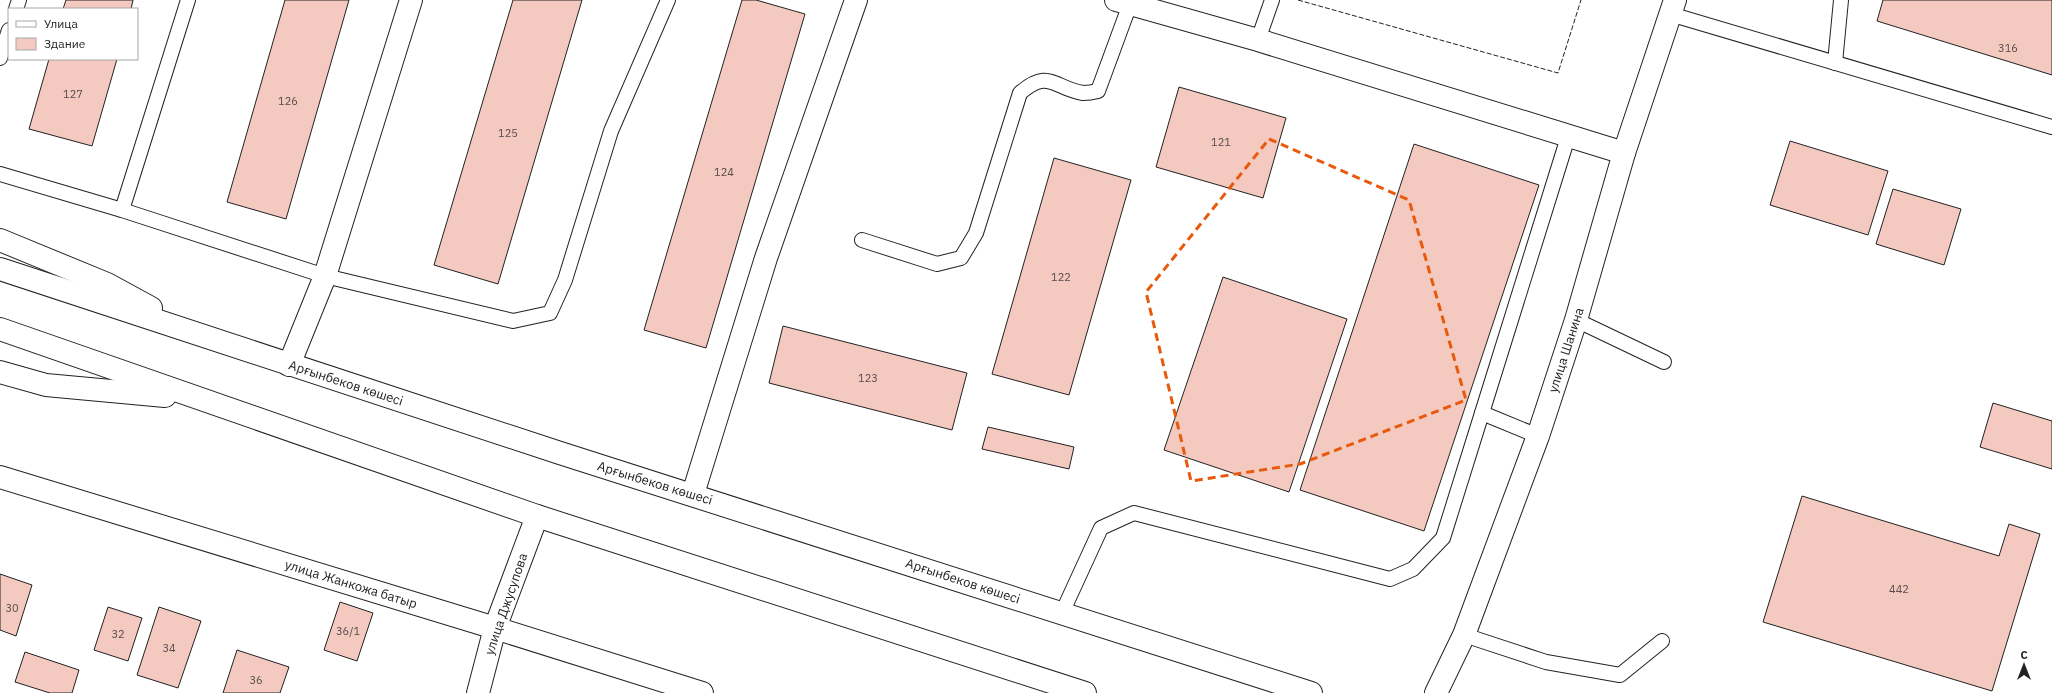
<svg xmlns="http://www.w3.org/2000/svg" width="2052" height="693" viewBox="0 0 2052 693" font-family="'IBM Plex Sans',sans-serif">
<rect width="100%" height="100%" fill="#fff"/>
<!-- building -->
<g fill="#f3c9c0" stroke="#222">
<polygon points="66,0 133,0 131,9 63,9"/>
<polygon points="285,0 349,0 286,219 227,202"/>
<polygon points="513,0 582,0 498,284 434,265"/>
<polygon points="742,0 756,0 805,14 706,348 644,330"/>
<polygon points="1883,0 2052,0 2052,75 1877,21"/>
<polygon points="49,59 117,59 92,146 29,129"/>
<polygon points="1179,87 1286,118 1263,198 1156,167"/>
<polygon points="1790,141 1888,171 1868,235 1770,205"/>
<polygon points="1414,144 1539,185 1424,531 1300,490"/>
<polygon points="1054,158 1131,180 1069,395 992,374"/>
<polygon points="1893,189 1961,209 1944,265 1876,244"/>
<polygon points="1223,277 1347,319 1289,492 1164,450"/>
<polygon points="783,326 967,373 952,430 769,383"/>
<polygon points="1993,403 2052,421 2052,469 1980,447"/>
<polygon points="988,427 1074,447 1069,469 982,449"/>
<polygon points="1802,496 1999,556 2009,524 2040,534 1992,691 1763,622"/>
<polygon points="0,574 32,585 16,636 0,630"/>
<polygon points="340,602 373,613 357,661 324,650"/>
<polygon points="108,607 142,618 128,661 94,650"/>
<polygon points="159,607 201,621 178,688 137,675"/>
<polygon points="237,650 289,667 280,693 223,693"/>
<polygon points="25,652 79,670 72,693 50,693 15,682"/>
</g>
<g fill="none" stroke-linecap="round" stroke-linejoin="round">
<defs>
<g id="service">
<polyline points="16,9 19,0"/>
<polyline points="1670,14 2052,127"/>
<polyline points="1258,40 1272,0"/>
<polyline points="0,58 9,30"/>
<polyline points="1835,63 1841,0"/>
<polyline points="0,174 122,210 325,276 513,321 550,313 565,280 611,131 668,0"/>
<polyline points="122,210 188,0"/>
<path d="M862 240 937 264 961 258 976 233 1020 93C1049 68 1053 88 1083 93 1087 93 1094 92 1098 91L1130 4"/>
<polyline points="1576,320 1664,362"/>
<polyline points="1482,413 1568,137"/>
<polyline points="1062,613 1101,528 1134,513 1390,579 1413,569 1443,538 1482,413 1538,436"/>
<polyline points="1464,635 1546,662 1620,675 1662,641"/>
</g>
<g id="minor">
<polyline points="1116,0 1258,40 1624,153"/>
<polyline points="289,365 325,276 411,0"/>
<polyline points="0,477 495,628 702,693"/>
<polyline points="693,494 766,258 856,0"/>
<polyline points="478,693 495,628 537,516"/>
<polyline points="1436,693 1464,635 1538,436 1576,320 1624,153 1675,0"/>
</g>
<g id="primary">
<polyline points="0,240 107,284 151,308"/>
<polyline points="0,269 560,453 1311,693"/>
<polyline points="0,329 537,516 1085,693"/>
<polyline points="0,372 46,385 165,396"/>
</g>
</defs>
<!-- service casing -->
<use href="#service" stroke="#222" stroke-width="16"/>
<!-- minor casing -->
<use href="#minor" stroke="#222" stroke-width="24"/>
<!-- primary casing -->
<use href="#primary" stroke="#222" stroke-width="24"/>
<!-- service -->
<use href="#service" stroke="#fff" stroke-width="14"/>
<!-- minor -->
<use href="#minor" stroke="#fff" stroke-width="22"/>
<!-- primary -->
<use href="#primary" stroke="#fff" stroke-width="22"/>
<!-- fence -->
<polyline stroke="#222" stroke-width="1" stroke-dasharray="5 2" stroke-linecap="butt" points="1298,0 1558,73 1581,0"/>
</g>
<!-- marked area -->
<path fill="none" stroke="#e8590c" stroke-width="3" stroke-dasharray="8 5" stroke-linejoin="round" d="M1269 139 1409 200 1466 400 1300 464 1191 481 1146 292Z"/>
<g text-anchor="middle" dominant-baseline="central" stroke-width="3" stroke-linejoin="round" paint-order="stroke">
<!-- number labels -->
<g font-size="11" fill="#564c4a">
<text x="2008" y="48">316</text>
<text x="73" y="94">127</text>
<text x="288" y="101">126</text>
<text x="508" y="133">125</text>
<text x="1221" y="142">121</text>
<text x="724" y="172">124</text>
<text x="1061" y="277">122</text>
<text x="868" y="378">123</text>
<text x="1899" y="589">442</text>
<text x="12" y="608">30</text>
<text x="348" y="631">36/1</text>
<text x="118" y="634">32</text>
<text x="169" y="648">34</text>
<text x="256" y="680">36</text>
</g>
<!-- street labels -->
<g font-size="13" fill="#222" stroke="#fff">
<text transform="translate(1566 350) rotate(-72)">улица Шанина</text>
<text transform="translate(346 383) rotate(18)">Арғынбеков көшесі</text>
<text transform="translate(655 483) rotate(17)">Арғынбеков көшесі</text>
<text transform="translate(963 581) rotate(18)">Арғынбеков көшесі</text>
<text transform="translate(351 584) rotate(17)">улица Жанкожа батыр</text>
<text transform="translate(506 604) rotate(-71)">улица Джусупова</text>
</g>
</g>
<!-- legend -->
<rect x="8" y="8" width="130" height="52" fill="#ffffff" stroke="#a7a7a7"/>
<rect x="16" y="21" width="20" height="6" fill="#ffffff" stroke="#a7a7a7"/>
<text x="44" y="28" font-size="12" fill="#222222">Улица</text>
<rect x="16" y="38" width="20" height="12" fill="#f3c9c0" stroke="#a7a7a7"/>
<text x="44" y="48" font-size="12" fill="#222222">Здание</text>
<!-- north arrow -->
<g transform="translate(2024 665)" stroke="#ffffff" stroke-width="3" paint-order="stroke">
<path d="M0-3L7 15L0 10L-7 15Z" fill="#222222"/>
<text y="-6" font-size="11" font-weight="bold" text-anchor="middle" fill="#222222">С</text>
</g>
</svg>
